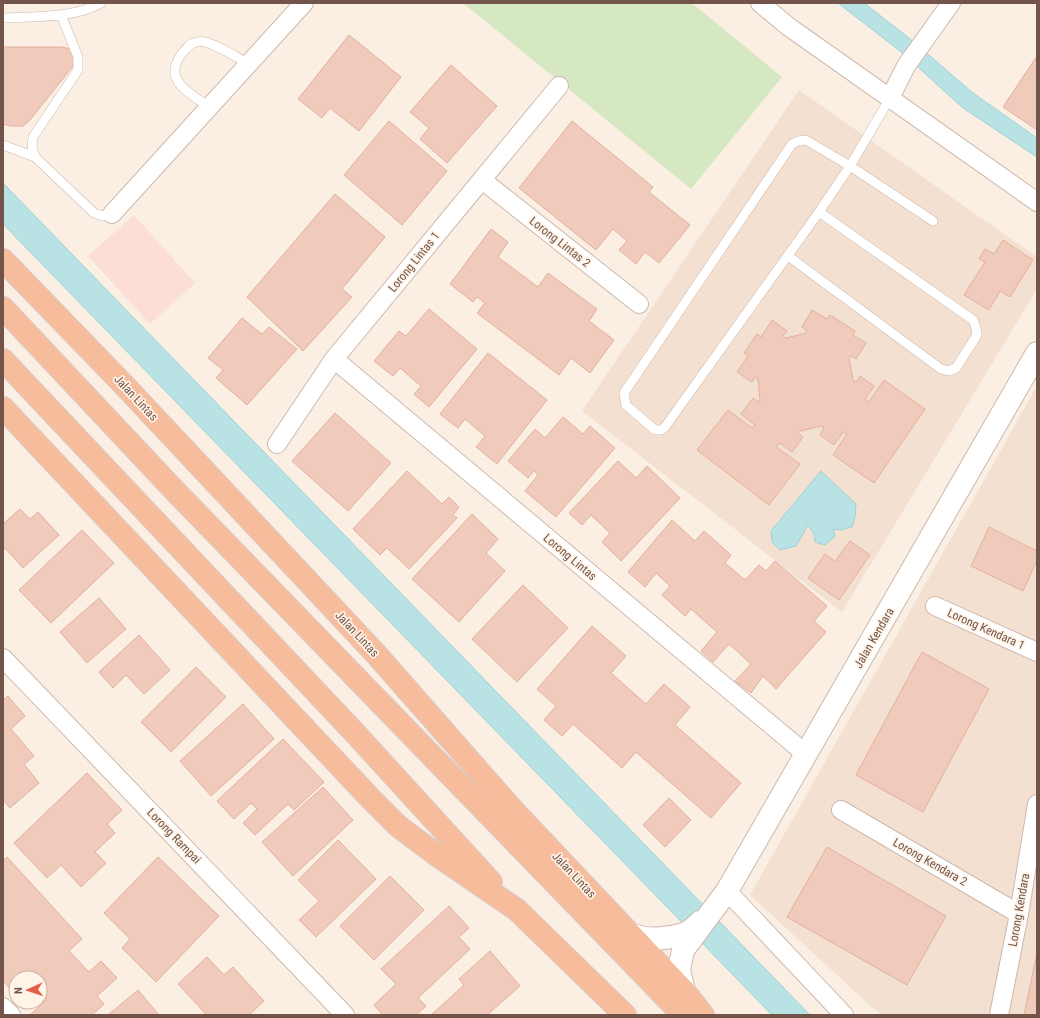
<svg xmlns="http://www.w3.org/2000/svg" width="1040" height="1018" viewBox="0 0 1040 1018" font-family="'Roboto Condensed',sans-serif">
<rect width="100%" height="100%" fill="#fbefe3"/>
<!-- residential -->
<g fill="#f3e0d1">
<polygon points="799,90 1037,257 1037,289 842,612 582,411"/>
<polygon points="1037,386 1037,1015 884,1015 876,1011 750,895"/>
</g>
<!-- commercial -->
<polygon fill="#fcded6" points="134,215 195,283 150,324 88,256"/>
<!-- green -->
<polygon fill="#d5e8c2" points="463,3 692,3 782,77 691,189"/>
<!-- water -->
<g fill="#b8e2e4" stroke="#9ed2d6">
<polygon points="838,3 864,3 909,38 973,93 1037,138 1037,157 963,108 900,51"/>
<polygon points="3,183 810,1015 772,1015 3,224"/>
<polygon points="821,471 856,504 855,517 852,527 841,530 833,529 835,536 825,545 815,542 814,534 808,525 796,546 780,550 772,542 771,531"/>
</g>
<!-- building -->
<g fill="#f0cbbb" stroke="#e2b09c">
<polygon points="349,35 401,77 359,131 330,108 322,118 298,99"/>
<polygon points="3,47 61,47 72,49 74,58 73,66 30,120 23,126 11,126 3,124"/>
<polygon points="1037,56 1037,130 1003,107"/>
<polygon points="451,65 497,106 447,163 420,139 429,128 410,112"/>
<polygon points="389,121 447,171 402,225 344,175"/>
<polygon points="572,121 653,187 649,192 690,225 659,263 645,252 636,264 619,250 627,241 613,229 596,250 519,188"/>
<polygon points="335,194 385,237 342,289 352,297 303,351 247,297"/>
<polygon points="491,229 508,242 498,257 538,287 548,273 597,309 589,321 614,340 590,373 571,358 559,375 477,313 485,303 477,297 473,302 450,284"/>
<polygon points="1003,240 1033,260 1010,297 1000,291 989,310 964,295 985,262 979,259 985,249 994,254"/>
<polygon points="429,309 477,349 429,407 414,394 421,386 400,368 393,376 374,361 399,331 406,336"/>
<polygon points="812,310 827,319 830,315 855,331 853,335 866,343 856,359 851,356 849,359 853,380 856,382 860,376 874,386 865,399 869,402 884,380 925,409 874,483 833,455 847,434 843,432 834,445 820,435 824,428 821,426 800,431 798,433 803,437 792,452 780,443 776,447 800,464 769,505 697,450 728,410 752,428 755,425 741,414 753,398 759,402 760,400 758,379 755,377 752,382 737,372 748,356 744,353 757,334 761,337 772,320 787,331 783,336 786,338 806,333 807,331 802,327"/>
<polygon points="242,318 262,334 269,327 297,349 247,405 216,378 223,370 208,358"/>
<polygon points="488,353 547,400 497,464 476,447 485,436 465,419 458,428 440,414"/>
<polygon points="335,413 391,463 348,511 292,461"/>
<polygon points="563,417 583,434 590,426 615,448 556,517 525,491 538,475 534,471 528,478 508,461 535,429 545,438"/>
<polygon points="618,461 636,478 647,466 680,498 621,561 602,542 610,533 591,515 582,525 569,513"/>
<polygon points="407,471 442,504 449,497 459,507 453,515 457,518 409,569 387,548 380,555 353,529"/>
<polygon points="20,509 30,519 38,512 59,535 23,568 5,548 3,550 3,524"/>
<polygon points="472,514 498,539 486,553 505,571 459,622 412,579"/>
<polygon points="672,520 695,541 704,531 731,555 725,563 745,580 759,565 766,571 775,561 827,606 814,621 826,632 776,689 763,676 751,693 735,681 751,664 729,644 713,662 701,651 717,632 691,609 685,616 662,595 670,586 656,573 645,587 628,572"/>
<polygon points="989,527 1037,551 1037,560 1023,591 971,566"/>
<polygon points="82,530 114,563 51,623 19,590"/>
<polygon points="850,541 870,555 839,600 808,578 825,554 835,561"/>
<polygon points="523,585 568,628 517,682 472,639"/>
<polygon points="99,598 126,629 87,663 60,632"/>
<polygon points="592,626 626,656 611,673 646,704 664,684 690,707 675,725 741,783 711,818 636,752 622,768 573,724 562,736 544,720 556,706 537,689"/>
<polygon points="139,635 170,670 144,694 126,675 113,688 99,672"/>
<polygon points="922,652 989,689 923,812 856,775"/>
<polygon points="196,667 226,697 171,752 141,722"/>
<polygon points="8,696 25,716 11,729 34,756 24,764 39,783 10,808 3,800 3,700"/>
<polygon points="243,704 274,739 211,796 180,761"/>
<polygon points="283,739 324,782 294,810 288,804 255,835 243,823 257,809 251,803 234,819 217,801"/>
<polygon points="87,773 122,810 107,824 115,833 95,852 106,863 81,887 61,865 47,878 14,843"/>
<polygon points="323,787 353,820 293,876 262,842"/>
<polygon points="669,798 691,820 665,847 643,825"/>
<polygon points="338,840 376,879 316,937 299,920 319,901 298,880"/>
<polygon points="827,847 946,916 907,985 787,917"/>
<polygon points="7,857 82,939 69,951 89,972 101,961 117,978 97,996 104,1004 92,1015 32,1015 31,1014 47,999 40,993 40,978 16,978 16,995 3,981 3,861"/>
<polygon points="158,857 219,916 156,982 122,948 130,939 104,913"/>
<polygon points="390,876 424,910 374,960 340,926"/>
<polygon points="449,906 469,928 459,937 470,949 418,998 426,1006 416,1015 383,1015 374,1005 396,984 381,969"/>
<polygon points="490,951 520,986 487,1015 431,1015 464,985 459,979"/>
<polygon points="1037,953 1037,1015 1024,1015"/>
<polygon points="207,957 224,975 233,967 264,1001 249,1015 203,1015 205,1013 178,984"/>
<polygon points="138,990 159,1015 108,1015"/>
<polygon points="22,1002 30,1002 26,1006"/>
</g>
<g fill="none" stroke-linecap="round" stroke-linejoin="round">
<defs>
<g id="service">
<polyline points="61,15 78,57 78,70 33,137 32,147 35,157 94,213 102,216 112,214"/>
<path d="M3 18C35 16 72 19 101 3"/>
<polyline points="890,98 850,166 819,212 665,427 661,430 655,430 626,405 624,393 792,144 798,141 806,140 850,166 933,221"/>
<path d="M210 108C188 91 160 80 184 51 189 44 196 40 205 42 218 45 236 57 249 64"/>
<polyline points="3,145 35,157"/>
<polyline points="788,256 941,369 949,371 956,368 977,335 976,328 973,320 819,212"/>
</g>
<g id="minor">
<polyline points="760,3 789,27 1037,202"/>
<polyline points="890,98 906,66 951,3"/>
<polyline points="482,180 639,304"/>
<polyline points="112,214 304,3"/>
<polyline points="334,359 807,755"/>
<polyline points="277,444 334,359 559,86"/>
<polyline points="935,606 1037,652"/>
<polyline points="3,658 345,1015"/>
<polyline points="841,810 1019,914"/>
<polyline points="727,891 844,1015"/>
<polyline points="3,1007 11,1015"/>
<polyline points="999,1015 1019,914 1037,804"/>
</g>
<g id="tertiary">
<path d="M630 934C647 941 668 939 684 934 690 932 696 926 700 922"/>
<polyline points="684,991 679,970 683,950 727,891 1037,353"/>
</g>
<g id="trunk">
<polyline points="3,260 124,385 376,654 512,809 684,991 703,1015"/>
<polyline points="3,308 174,490 683,1015"/>
<polyline points="3,360 353,731 491,882"/>
<polyline points="3,408 371,799 398,826 434,853 517,910 625,1015"/>
</g>
</defs>
<!-- service casing -->
<use href="#service" stroke="#ceb8ad" stroke-width="10"/>
<!-- minor casing -->
<use href="#minor" stroke="#ceb8ad" stroke-width="20"/>
<!-- tertiary casing -->
<use href="#tertiary" stroke="#ceb8ad" stroke-width="24"/>
<!-- trunk casing -->
<use href="#trunk" stroke="#d8cfcc" stroke-width="24"/>
<!-- service -->
<use href="#service" stroke="#fff" stroke-width="9"/>
<!-- minor -->
<use href="#minor" stroke="#fff" stroke-width="18"/>
<!-- tertiary -->
<use href="#tertiary" stroke="#fff" stroke-width="22"/>
<!-- trunk -->
<use href="#trunk" stroke="#f6bc9c" stroke-width="22"/>
</g>
<g text-anchor="middle" dominant-baseline="central" stroke-width="3.5" stroke-linejoin="round" paint-order="stroke">
<!-- street labels -->
<g font-size="12" fill="#72544a" stroke="#fff4e8">
<text transform="translate(560 242) rotate(38)">Lorong Lintas 2</text>
<text transform="translate(414 262) rotate(-51)">Lorong Lintas 1</text>
<text transform="translate(136 398) rotate(47)">Jalan Lintas</text>
<text transform="translate(570 557) rotate(40)">Lorong Lintas</text>
<text transform="translate(986 629) rotate(24)">Lorong Kendara 1</text>
<text transform="translate(357 634) rotate(47)">Jalan Lintas</text>
<text transform="translate(874 638) rotate(-60)">Jalan Kendara</text>
<text transform="translate(174 836) rotate(46)">Lorong Rampai</text>
<text transform="translate(930 862) rotate(30)">Lorong Kendara 2</text>
<text transform="translate(574 875) rotate(47)">Jalan Lintas</text>
<text transform="translate(1019 910) rotate(-80)">Lorong Kendara</text>
</g>
</g>
<!-- border -->
<rect width="1040" height="1018" fill="none" stroke="#72544a" stroke-width="8"/>
<!-- north arrow -->
<g transform="translate(28 990) rotate(267)"><circle r="19" fill="#fff4e8" stroke="#c7b4a9"/>
<path d="M0-3L7 15L0 10L-7 15Z" fill="#e35e4a"/>
<text y="-6" font-size="11" font-weight="bold" text-anchor="middle" fill="#72544a">N</text>
</g>
</svg>
